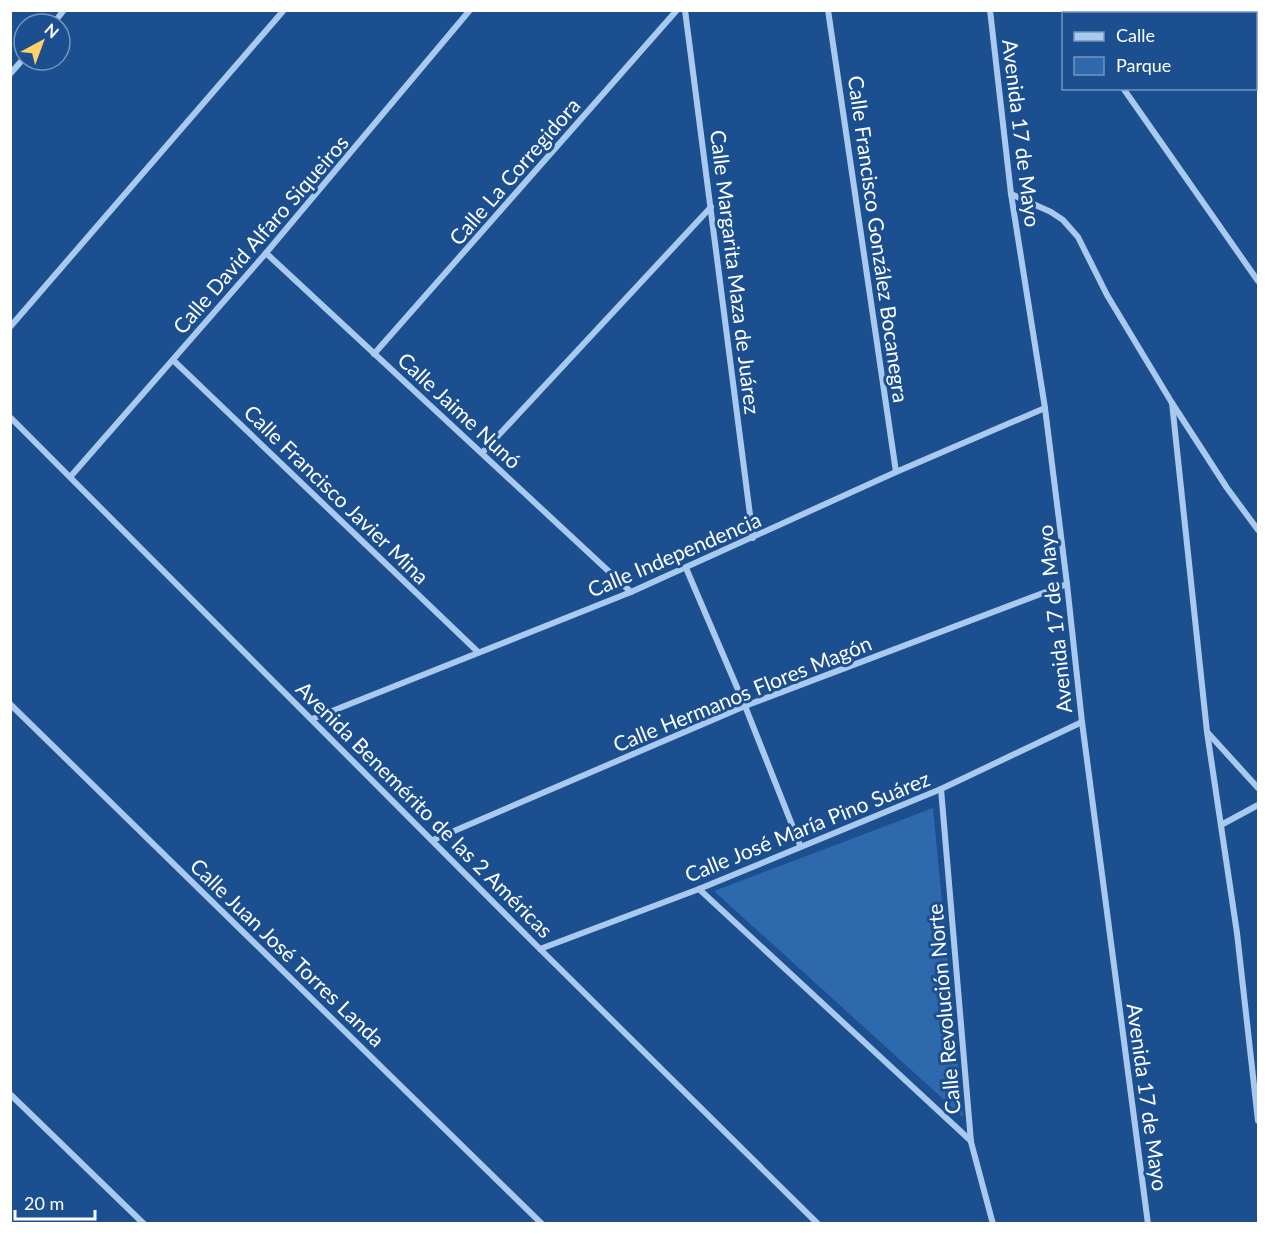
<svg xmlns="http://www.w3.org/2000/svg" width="1269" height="1234" viewBox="0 0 1269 1234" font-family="Lato,sans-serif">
<rect width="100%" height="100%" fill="#1b4f8f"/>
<!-- green -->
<polygon fill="#2e69ad" points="933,808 963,1117 714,891"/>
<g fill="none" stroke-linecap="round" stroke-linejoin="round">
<!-- minor -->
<g stroke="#a9c9ee" stroke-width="6">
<polyline points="685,10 753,538"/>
<polyline points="828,10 896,472"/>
<polyline points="990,10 1011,194 1045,408 1067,584 1082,722 1148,1224"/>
<polyline points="1069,10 1071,14"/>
<polyline points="1115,14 1119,10"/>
<polyline points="53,24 64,10"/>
<polyline points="10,74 24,58"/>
<polyline points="1123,88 1258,281"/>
<polyline points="1011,194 1051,212 1063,220 1078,237 1107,295 1172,403 1227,488 1258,530"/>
<polyline points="266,253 631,592"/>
<polyline points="10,327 284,10"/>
<polyline points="374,354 677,10"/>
<polyline points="173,360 478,652"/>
<polyline points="1172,403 1207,732 1237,933 1258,1121"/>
<polyline points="10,417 540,949 818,1224"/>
<polyline points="482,453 711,207"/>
<polyline points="71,476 266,253 470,10"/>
<polyline points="686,568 745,706 800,845"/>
<polyline points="10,704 542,1224"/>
<polyline points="312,719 631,592 896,472 1045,408"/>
<polyline points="1208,733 1258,788"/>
<polyline points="941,789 971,1142 993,1224"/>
<polyline points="1221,825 1258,805"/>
<polyline points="433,840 745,706 1067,584"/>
<polyline points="699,889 971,1141"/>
<polyline points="540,949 699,889 941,789 1082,722"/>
<polyline points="10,1094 144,1224"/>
</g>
</g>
<g text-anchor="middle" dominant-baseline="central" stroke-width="6" stroke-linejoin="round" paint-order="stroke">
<!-- street labels -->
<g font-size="21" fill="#fff" stroke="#1b4f8f">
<text transform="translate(1022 133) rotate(83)">Avenida 17 de Mayo</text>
<text transform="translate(514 171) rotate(-49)">Calle La Corregidora</text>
<text transform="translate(260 234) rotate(-49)">Calle David Alfaro Siqueiros</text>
<text transform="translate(879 239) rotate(82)">Calle Francisco González Bocanegra</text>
<text transform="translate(736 272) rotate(83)">Calle Margarita Maza de Juárez</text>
<text transform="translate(460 410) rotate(43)">Calle Jaime Nunó</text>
<text transform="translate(337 494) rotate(44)">Calle Francisco Javier Mina</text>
<text transform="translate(674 554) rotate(-23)">Calle Independencia</text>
<text transform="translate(1054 619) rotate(-96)">Avenida 17 de Mayo</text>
<text transform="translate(742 693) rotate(-22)">Calle Hermanos Flores Magón</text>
<text transform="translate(425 809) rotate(45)">Avenida Benemérito de las 2 Américas</text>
<text transform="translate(807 826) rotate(-22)">Calle José María Pino Suárez</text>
<text transform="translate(288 952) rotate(44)">Calle Juan José Torres Landa</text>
<text transform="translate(943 1009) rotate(-95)">Calle Revolución Norte</text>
<text transform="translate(1148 1097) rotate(82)">Avenida 17 de Mayo</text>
</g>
</g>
<!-- border -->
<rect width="1269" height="1234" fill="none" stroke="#ffffff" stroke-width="24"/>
<!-- legend -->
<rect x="1062" y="12" width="195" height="78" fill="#1b4f8f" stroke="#7695bc" stroke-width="1.5"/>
<rect x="1074" y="32" width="30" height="9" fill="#a9c9ee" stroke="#7695bc" stroke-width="1.5"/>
<text x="1116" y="42" font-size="18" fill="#ffffff">Calle</text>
<rect x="1074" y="57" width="30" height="18" fill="#2e69ad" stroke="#7695bc" stroke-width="1.5"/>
<text x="1116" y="72" font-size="18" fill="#ffffff">Parque</text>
<!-- north arrow -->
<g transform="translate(42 42) rotate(41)"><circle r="28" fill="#1b4f8f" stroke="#7695bc" stroke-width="1.5"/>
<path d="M0-4.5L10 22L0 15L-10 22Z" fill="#ffd166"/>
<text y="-9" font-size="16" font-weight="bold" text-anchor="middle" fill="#ffffff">N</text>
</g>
<!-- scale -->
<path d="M15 1210v9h80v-9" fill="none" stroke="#ffffff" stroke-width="3"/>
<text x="24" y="1210" font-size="18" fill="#ffffff" stroke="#1b4f8f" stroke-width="4.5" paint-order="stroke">20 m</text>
</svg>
